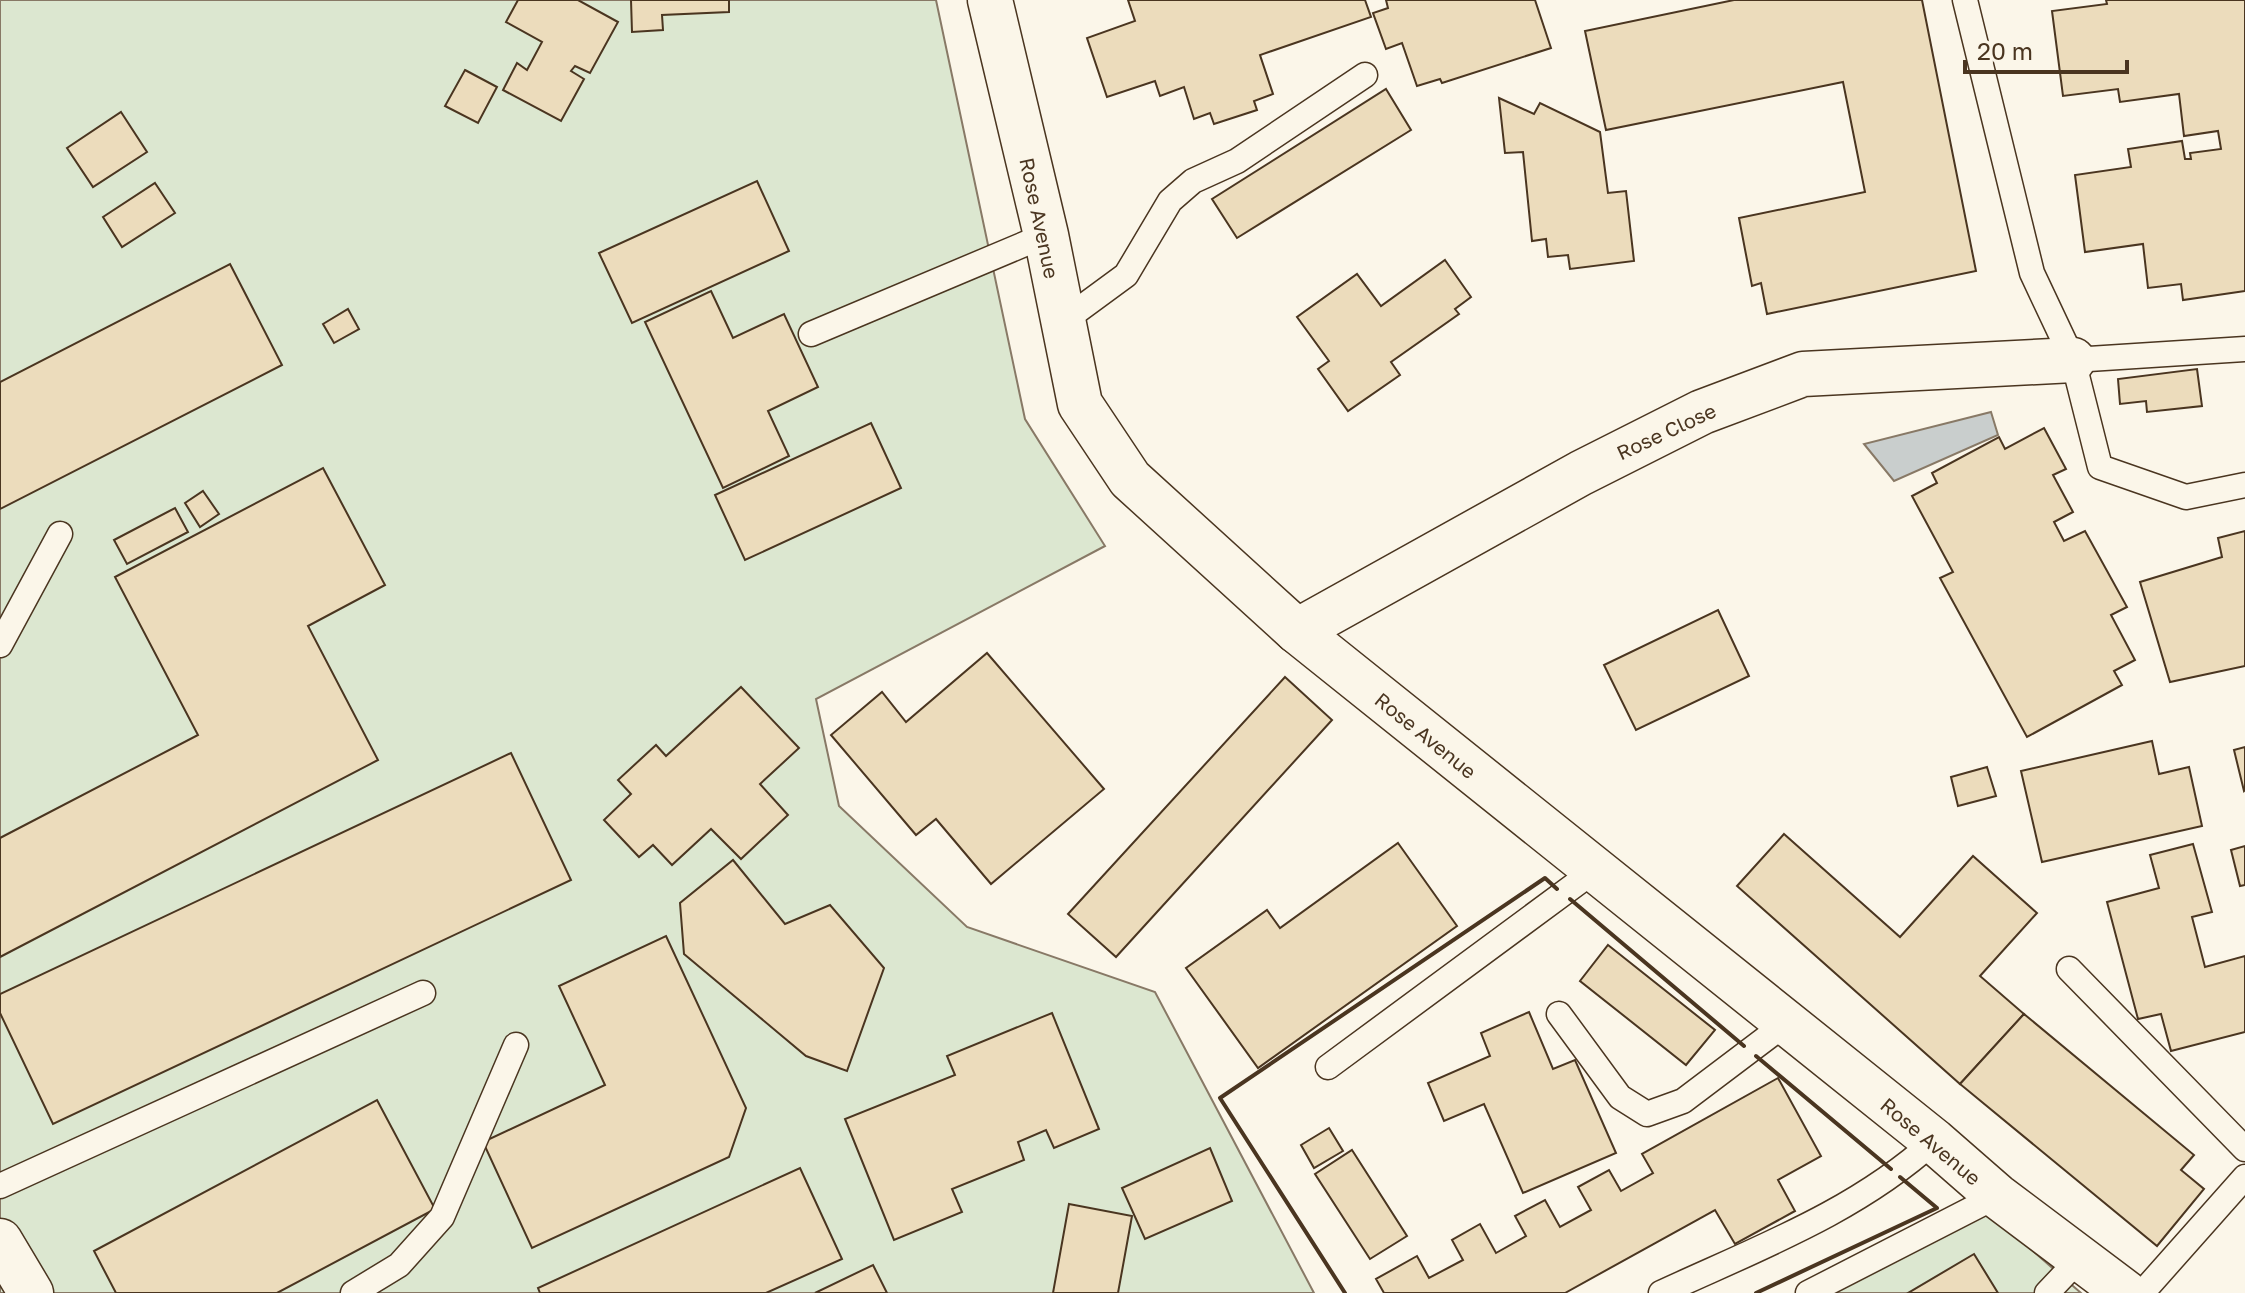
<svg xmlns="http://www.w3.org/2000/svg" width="2245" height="1293" viewBox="0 0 2245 1293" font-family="'Golos Text',sans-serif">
<rect width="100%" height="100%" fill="#fbf6e9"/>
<!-- green -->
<g fill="#dce7d0" stroke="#887966" stroke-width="2">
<polygon points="0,0 936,0 1025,419 1105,546 816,699 839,806 967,927 1155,992 1314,1293 0,1293"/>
<polygon points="1970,1196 2081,1293 1798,1293"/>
</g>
<!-- water -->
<polygon fill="#c9cecd" stroke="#887966" stroke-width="2" points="1991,412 1998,435 1894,481 1864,444"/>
<!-- building -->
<g fill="#ecdcbc" stroke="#4a3520" stroke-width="2">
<polygon points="518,0 578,0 618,22 590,73 575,66 571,71 584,79 561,121 503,90 517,63 527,70 542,42 506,22"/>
<polygon points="631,0 729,0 729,12 662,15 663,30 632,32"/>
<polygon points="1128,0 1365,0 1371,17 1260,55 1273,94 1254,101 1257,110 1214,124 1210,113 1194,119 1184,87 1160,96 1155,81 1107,97 1087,38 1135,21"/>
<polygon points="1386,0 1535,0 1551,48 1442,83 1440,79 1417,86 1402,43 1386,49 1373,13 1388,8"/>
<polygon points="1734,0 1922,0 1976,271 1767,314 1761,283 1752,286 1739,218 1865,192 1843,82 1606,130 1585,31"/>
<polygon points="2106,0 2245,0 2245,291 2183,300 2181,284 2148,288 2143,244 2085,252 2075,175 2131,167 2128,149 2182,141 2185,159 2191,159 2190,153 2221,149 2218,131 2184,136 2179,94 2120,102 2118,89 2063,96 2052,11 2107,4"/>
<polygon points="465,70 497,87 478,123 445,106"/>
<polygon points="1386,89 1411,130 1237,238 1212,199"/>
<polygon points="1499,98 1534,114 1540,103 1600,132 1608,193 1626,191 1634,261 1570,269 1568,255 1548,257 1546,239 1532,241 1523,152 1505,153"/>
<polygon points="121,112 147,152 93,187 67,148"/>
<polygon points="757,181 789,251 632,323 599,253"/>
<polygon points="155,183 175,213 122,247 103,217"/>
<polygon points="1445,260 1471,297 1455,309 1459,314 1391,362 1400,375 1348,411 1318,369 1329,361 1297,317 1357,274 1381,306"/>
<polygon points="230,264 282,365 0,509 0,382"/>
<polygon points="711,291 733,338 784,314 818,387 768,411 789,456 723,488 645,322"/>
<polygon points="348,309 359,329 334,343 323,324"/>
<polygon points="2197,369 2202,406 2147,412 2146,401 2120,404 2118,379"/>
<polygon points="871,423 901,488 745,560 715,495"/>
<polygon points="2044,428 2066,469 2053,475 2073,512 2054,522 2064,541 2085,531 2127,607 2111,615 2135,660 2114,671 2122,685 2027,737 1940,578 1953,572 1912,496 1937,483 1932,473 1999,437 2005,449"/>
<polygon points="323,468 385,585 308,626 378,760 0,957 0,838 198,735 115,577"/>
<polygon points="203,491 219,514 200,527 185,503"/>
<polygon points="175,508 188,532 127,564 114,540"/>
<polygon points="2245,531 2245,666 2170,682 2140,582 2222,557 2218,538"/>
<polygon points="1718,610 1749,676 1636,730 1604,665"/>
<polygon points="987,653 1104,789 991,884 936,819 916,835 831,735 882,692 906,722"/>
<polygon points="1285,677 1332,720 1116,957 1068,914"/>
<polygon points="741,687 799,748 760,784 788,815 741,859 711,829 672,865 653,845 639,857 604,820 631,794 618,780 656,745 666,756"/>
<polygon points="2152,741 2159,774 2189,767 2202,826 2042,862 2021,771"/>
<polygon points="2245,747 2245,790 2244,791 2234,750"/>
<polygon points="511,753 571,880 53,1124 0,1013 0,994"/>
<polygon points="1987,767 1996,796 1958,806 1951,777"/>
<polygon points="1784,834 1900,937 1973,856 2037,913 1980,976 2024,1014 1960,1084 1737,886"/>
<polygon points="1398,843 1457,926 1258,1068 1186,968 1267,910 1280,928"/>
<polygon points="2193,844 2212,912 2192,917 2205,967 2245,956 2245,1032 2171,1051 2161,1014 2138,1019 2107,902 2159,888 2150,855"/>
<polygon points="2245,846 2245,885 2240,886 2231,850"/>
<polygon points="733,860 785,924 830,905 884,968 847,1071 806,1056 684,954 680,903"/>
<polygon points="666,936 746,1108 729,1157 532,1248 483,1142 605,1085 559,986"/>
<polygon points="1608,945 1715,1030 1686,1065 1580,981"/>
<polygon points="1529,1012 1553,1069 1575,1060 1616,1153 1523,1193 1484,1104 1444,1121 1428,1083 1490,1056 1481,1033"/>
<polygon points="1052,1013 1099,1129 1054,1148 1046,1130 1018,1142 1024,1160 952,1189 962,1212 894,1240 845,1119 955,1075 947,1056"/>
<polygon points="2024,1014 2194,1155 2181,1170 2204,1189 2157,1246 1960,1084"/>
<polygon points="1778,1078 1821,1156 1778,1180 1795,1211 1735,1244 1715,1210 1565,1293 1384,1293 1376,1279 1417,1256 1429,1278 1463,1260 1452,1240 1480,1224 1496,1253 1526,1236 1515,1216 1545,1200 1560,1227 1591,1210 1578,1187 1609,1170 1621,1191 1653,1173 1642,1154"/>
<polygon points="377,1100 435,1209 277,1293 116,1293 94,1251"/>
<polygon points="1329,1128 1343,1151 1314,1168 1301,1145"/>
<polygon points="1210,1148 1232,1201 1145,1239 1122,1188"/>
<polygon points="1352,1150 1407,1236 1370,1259 1315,1174"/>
<polygon points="800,1168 842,1259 766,1293 540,1293 538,1288"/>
<polygon points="1069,1204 1132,1216 1118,1293 1053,1293"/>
<polygon points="1974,1254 1998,1293 1908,1293"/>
<polygon points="873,1265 887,1293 815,1293"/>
</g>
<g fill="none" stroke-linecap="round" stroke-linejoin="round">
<defs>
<g id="service">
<polyline points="1965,0 2032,273 2073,360 2100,467 2186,497 2245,485"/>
<polyline points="1062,322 1126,275 1170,201 1193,181 1237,161 1365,75"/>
<polyline points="811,334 1046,235"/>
<polyline points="2073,360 2245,349"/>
<polyline points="0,645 60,534"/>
<polyline points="2069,969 2245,1149"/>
<polyline points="1559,1014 1620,1097 1647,1114 1683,1101 1785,1024"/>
<polyline points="1328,1067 1595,870"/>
<polyline points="0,1186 423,993"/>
<polyline points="353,1293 399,1265 442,1217 516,1045"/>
<path d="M1661 1293C1756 1249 1856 1212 1934 1141"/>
<polyline points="1808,1293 1997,1196"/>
<polyline points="2047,1293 2081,1257"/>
<polyline points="2142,1293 2245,1177"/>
</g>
<g id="minor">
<polyline points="990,0 1046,235 1080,404 1130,479 1297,631 1934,1141 1997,1196 2126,1293"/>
<polyline points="1297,631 1581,473 1702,412 1803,374 2073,360"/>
<polyline points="0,1241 31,1293"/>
</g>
</defs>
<!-- service casing -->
<use href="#service" stroke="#4a3520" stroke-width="27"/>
<!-- minor casing -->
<use href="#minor" stroke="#4a3520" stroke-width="47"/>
<!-- service -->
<use href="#service" stroke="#fbf6e9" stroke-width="24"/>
<!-- minor -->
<use href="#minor" stroke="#fbf6e9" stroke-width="44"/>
<!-- wall -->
<g stroke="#4a3520" stroke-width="4">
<polyline points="1570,899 1744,1046"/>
<polyline points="1756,1056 1891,1169"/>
<polyline points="1345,1293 1220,1098 1545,878 1557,889"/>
<polyline points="1756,1293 1937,1208 1900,1177"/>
</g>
</g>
<g text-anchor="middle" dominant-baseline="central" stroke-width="6" stroke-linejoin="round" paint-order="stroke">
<!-- street labels -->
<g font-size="20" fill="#4a3520" stroke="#fbf6e9">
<text transform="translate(1040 218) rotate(78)">Rose Avenue</text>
<text transform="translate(1666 431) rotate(-25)">Rose Close</text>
<text transform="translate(1426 735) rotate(39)">Rose Avenue</text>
<text transform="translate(1931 1141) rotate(40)">Rose Avenue</text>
</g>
</g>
<!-- scale -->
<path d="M1965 60v12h162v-12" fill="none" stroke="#4a3520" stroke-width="4"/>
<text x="1977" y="60" font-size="24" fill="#4a3520" stroke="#fbf6e9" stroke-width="6" paint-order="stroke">20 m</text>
</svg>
